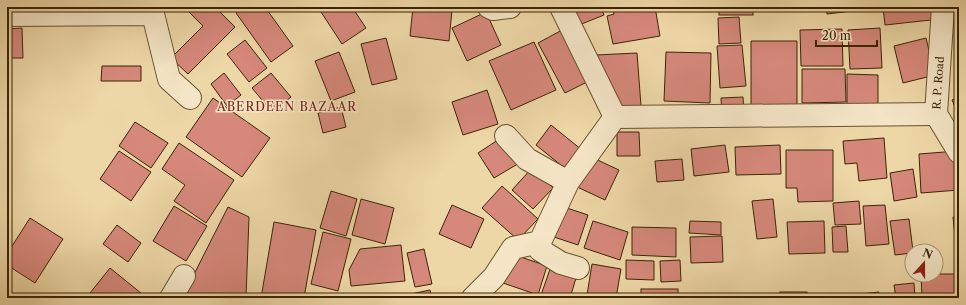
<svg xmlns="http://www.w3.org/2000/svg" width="966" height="305" viewBox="0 0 966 305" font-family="'Libre Caslon Text',serif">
<rect width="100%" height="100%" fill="#eed7a7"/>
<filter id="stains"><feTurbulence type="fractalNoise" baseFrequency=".005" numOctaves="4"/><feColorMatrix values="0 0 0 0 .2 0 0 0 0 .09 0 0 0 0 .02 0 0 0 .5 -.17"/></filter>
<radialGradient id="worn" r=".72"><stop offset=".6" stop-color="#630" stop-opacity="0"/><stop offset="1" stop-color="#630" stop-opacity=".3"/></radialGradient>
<!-- building -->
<g fill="#d6887b" stroke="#3b2505">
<polygon points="184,7 215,7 235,27 188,74 171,58 203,26"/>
<polygon points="244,7 265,7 293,46 271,62 236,13"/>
<polygon points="329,7 352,7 366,28 342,44 321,12"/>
<polygon points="413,7 428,7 452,10 449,41 410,36"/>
<polygon points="572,7 601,7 604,15 579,25"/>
<polygon points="613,7 655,7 660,36 613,44 607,16 614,14"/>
<rect x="719" y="7" width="34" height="8"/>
<rect x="797" y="7" width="23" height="2"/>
<polygon points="826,7 869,7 869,9 827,14"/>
<polygon points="883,7 939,7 940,19 885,25"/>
<polygon points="486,12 501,45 467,61 452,28"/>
<polygon points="739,17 741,43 719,44 718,18"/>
<polygon points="22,28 23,58 7,58 7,29"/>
<polygon points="880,28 882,68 850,69 848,30"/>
<polygon points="842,29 843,66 801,66 800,30"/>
<polygon points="562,30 589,81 565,93 538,43"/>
<polygon points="386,38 397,79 372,85 361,44"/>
<polygon points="926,38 935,75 903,83 894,46"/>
<polygon points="245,40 267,68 249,82 227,54"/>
<polygon points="751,41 797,41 797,111 751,110"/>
<polygon points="534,42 556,90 511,110 489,61"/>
<polygon points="742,45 746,86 720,88 717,46"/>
<polygon points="339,52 355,92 331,101 315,61"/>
<polygon points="666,52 711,53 710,103 664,101"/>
<polygon points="637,53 641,106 614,107 596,55"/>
<polygon points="102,66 141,66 141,81 101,81"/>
<polygon points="802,69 845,69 846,102 802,103"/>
<polygon points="7,71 11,71 9,154 7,154"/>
<polygon points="224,73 241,95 227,106 211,84"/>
<polygon points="271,73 291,97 272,112 252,88"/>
<polygon points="847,74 878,75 878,107 847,107"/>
<polygon points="487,90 498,124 463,135 452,102"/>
<polygon points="743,97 744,114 722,115 721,98"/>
<polygon points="959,97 959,116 952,100"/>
<polygon points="213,98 270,138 242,177 186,137"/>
<polygon points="341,107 346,127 323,133 318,113"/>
<polygon points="135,122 168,143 151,168 119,146"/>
<polygon points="551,125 582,150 567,170 536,145"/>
<polygon points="617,132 639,132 640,156 617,156"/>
<polygon points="504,136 521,162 494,178 478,153"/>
<polygon points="884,138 887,178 859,181 857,163 845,164 843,141"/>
<polygon points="179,143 234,180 206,223 174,201 185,185 162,169"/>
<polygon points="725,145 729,172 694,176 691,149"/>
<polygon points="780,145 781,174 736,175 735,147"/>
<polygon points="786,150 833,150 833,201 798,202 797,188 786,188"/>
<polygon points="119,151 151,172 131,201 100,179"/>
<polygon points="957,151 959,190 921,193 919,154"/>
<polygon points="589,156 619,170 605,200 575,186"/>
<polygon points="682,159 684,180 657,182 655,161"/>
<polygon points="532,168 553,188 533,209 512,190"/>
<polygon points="913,169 917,197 894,201 890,173"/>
<polygon points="502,186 538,219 518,240 482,208"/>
<polygon points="331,191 357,199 346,236 320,228"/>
<polygon points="361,199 394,208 385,244 352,235"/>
<polygon points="773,199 777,237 757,239 752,201"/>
<polygon points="859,201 861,224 835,225 833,203"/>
<polygon points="452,205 484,219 471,248 439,234"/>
<polygon points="885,205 889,244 866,246 863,206"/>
<polygon points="174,206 207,226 186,261 153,241"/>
<polygon points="561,206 588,215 578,245 551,236"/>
<polygon points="228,207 249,217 246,298 187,298 183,296"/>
<polygon points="953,217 959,217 959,265 958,265"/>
<polygon points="30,218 63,239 35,283 7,265 7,254"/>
<polygon points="909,219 913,251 912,253 895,255 890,221"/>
<polygon points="593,221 628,232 620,260 584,248"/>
<polygon points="690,221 721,222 721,235 689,233"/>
<polygon points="824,221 825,253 789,254 787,222"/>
<polygon points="274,222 316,230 304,298 261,298"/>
<polygon points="117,225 141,243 128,262 103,244"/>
<polygon points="846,226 848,252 833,252 832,227"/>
<polygon points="632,227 676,228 676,257 632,255"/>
<polygon points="323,232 351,239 338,291 311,284"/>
<polygon points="722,236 723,262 691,263 690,237"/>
<polygon points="401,245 405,281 351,286 349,270 360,249"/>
<polygon points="424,249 432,284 415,287 407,253"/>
<polygon points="512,254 547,266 538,295 503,283"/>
<polygon points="626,260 654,261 654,280 626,279"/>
<polygon points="680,260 681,281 661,282 660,261"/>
<polygon points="592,264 621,269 616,298 602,298 587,295"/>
<polygon points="110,268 147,298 96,298 90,293"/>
<polygon points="550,269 576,278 570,298 540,298"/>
<polygon points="936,274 959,274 959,298 922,298 921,275"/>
<polygon points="914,283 915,298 896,298 894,285"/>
<rect x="641" y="289" width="37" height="9"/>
<polygon points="430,290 432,298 411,298 411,294"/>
<rect x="780" y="292" width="27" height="6"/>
<polygon points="879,292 879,298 861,298 861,294"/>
<polygon points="397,294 399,298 368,298"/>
<polygon points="837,296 837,298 810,298 810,297"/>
</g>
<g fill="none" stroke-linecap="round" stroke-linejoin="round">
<defs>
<g id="minor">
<polyline points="489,7 493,9 510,7"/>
<polyline points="561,7 615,117 936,114"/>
<polyline points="943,7 936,114 959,152"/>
<polyline points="7,15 153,14 169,79 190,98"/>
<polyline points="506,136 527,159 568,182"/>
<polyline points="540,242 540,250 561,263 578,268"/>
<polyline points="171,298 184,276"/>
<polyline points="473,298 494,277 513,248 540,242 568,182 615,117"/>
</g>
</defs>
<!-- minor casing -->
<use href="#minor" stroke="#68522e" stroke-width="24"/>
<!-- minor -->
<use href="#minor" stroke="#f4e5c6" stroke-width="22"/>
</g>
<g text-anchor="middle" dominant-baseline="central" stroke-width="3" stroke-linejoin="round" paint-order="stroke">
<!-- street labels -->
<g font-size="11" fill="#3b2505" stroke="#f4e5c6">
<text transform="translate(938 83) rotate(-86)">R. P. Road</text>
</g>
<!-- neighbourhood labels -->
<g font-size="12" letter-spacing="1" fill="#7a1f14" stroke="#f4e5c6">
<text x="287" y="106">ABERDEEN BAZAAR</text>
</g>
</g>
<!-- margin -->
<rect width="966" height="305" fill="none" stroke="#eed7a7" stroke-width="24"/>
<rect x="8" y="8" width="950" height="289" fill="none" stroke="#3b2505" stroke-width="2"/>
<rect x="12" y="12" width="942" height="281" fill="none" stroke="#3b2505"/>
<!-- north arrow -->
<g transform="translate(924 263) rotate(21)"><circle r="19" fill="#f4e5c6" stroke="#aa9879"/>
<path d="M0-3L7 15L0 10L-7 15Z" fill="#8f2418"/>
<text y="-6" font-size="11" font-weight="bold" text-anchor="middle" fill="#3b2505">N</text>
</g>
<!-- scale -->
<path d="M816 40v6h61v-6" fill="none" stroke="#3b2505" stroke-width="2"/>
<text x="822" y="40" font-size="12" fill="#3b2505" stroke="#f4e5c6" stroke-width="3" paint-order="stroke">20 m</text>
<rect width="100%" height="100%" filter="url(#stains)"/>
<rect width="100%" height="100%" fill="url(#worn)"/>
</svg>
